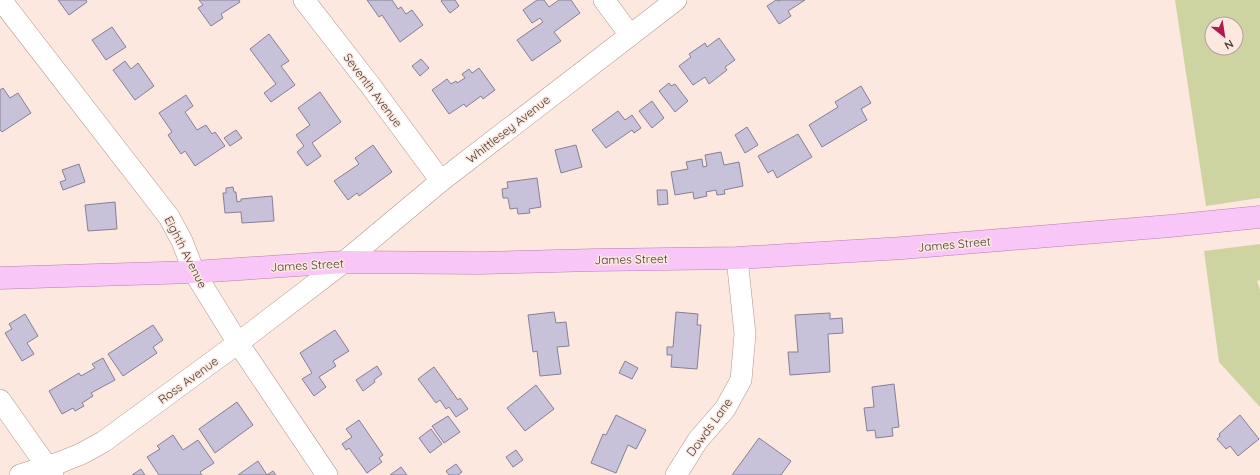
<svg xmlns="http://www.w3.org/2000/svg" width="1260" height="475" viewBox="0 0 1260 475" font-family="Quicksand,sans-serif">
<rect width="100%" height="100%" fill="#fde8df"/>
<!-- green -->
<g fill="#ced4a1" fill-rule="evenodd">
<path d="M1175 0H1260V198L1206 206ZM1212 24H1236V48H1212Z"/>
<polygon points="1260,244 1260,280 1257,281 1260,290 1260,407 1219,362 1204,251"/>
</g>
<!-- building -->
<g fill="#c7c2d9" stroke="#858096">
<polygon points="58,0 86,0 87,2 69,15"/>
<polygon points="199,0 239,0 240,2 221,14 223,18 211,26 198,8 203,5"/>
<polygon points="367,0 392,0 398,9 401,7 406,14 412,10 423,25 400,42 382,15 379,17"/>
<polygon points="442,0 455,0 459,6 450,13 441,1"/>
<polygon points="537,0 544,0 549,7 559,0 571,0 580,13 554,32 561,41 532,61 517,40 543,22 540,18 532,23 523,10"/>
<polygon points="776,0 779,1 781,0 805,0 788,11 791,16 779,24 767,6"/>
<polygon points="112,27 126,47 106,60 92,40"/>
<polygon points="269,34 289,61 281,66 295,85 271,102 264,93 276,84 250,49"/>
<polygon points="719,38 735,60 725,67 727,70 709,84 705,77 693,85 679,66 691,57 689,54 705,43 707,47"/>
<polygon points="421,59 429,68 420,76 412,66"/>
<polygon points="125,61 131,69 138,63 154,86 135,100 113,70"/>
<polygon points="479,68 495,90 483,99 481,96 466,107 464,104 449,114 432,90 447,79 451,84 456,81 457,83 465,78 462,74 469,69 472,73"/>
<polygon points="669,83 671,86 675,84 688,101 675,112 659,91"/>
<polygon points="861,86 871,103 861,109 867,120 822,147 809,125 838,107 835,102"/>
<polygon points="3,88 10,98 18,93 31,113 2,132 0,130 0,90"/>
<polygon points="320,92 341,122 312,143 321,156 307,166 297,152 304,146 296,135 310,125 298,108"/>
<polygon points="186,95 193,106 185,112 197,130 206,125 212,134 215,132 225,146 195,166 185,151 181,154 168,135 172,132 159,113"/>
<polygon points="652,101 664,118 652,128 639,111"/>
<polygon points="618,111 625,120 632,115 641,128 634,133 632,130 606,148 592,130"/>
<polygon points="747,127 758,145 745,153 735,135"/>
<polygon points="236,130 242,138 230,146 224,138"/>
<polygon points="798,134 812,157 777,178 773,170 768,173 758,156"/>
<polygon points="373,145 392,172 359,196 357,193 348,200 334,181 359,164 355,158"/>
<polygon points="576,145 582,167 561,173 555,150"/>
<polygon points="721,152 724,165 739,162 743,186 724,190 725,194 717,195 716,190 706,192 707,196 694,199 693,192 675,195 671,172 688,169 686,162 702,159 703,167 707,166 705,155"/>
<polygon points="79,164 85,182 63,190 60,182 66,180 62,170"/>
<polygon points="537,178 541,207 529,209 530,213 518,214 517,208 510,209 508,198 503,198 502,189 508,188 507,182"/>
<polygon points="233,187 234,192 236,192 237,202 241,201 241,199 272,196 274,221 242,223 241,212 225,213 223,193 226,193 226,188"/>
<polygon points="657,190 667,190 668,204 658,205"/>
<polygon points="115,202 117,229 88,231 85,205"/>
<polygon points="554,312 556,323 566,322 569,346 557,347 561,374 540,376 537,351 533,352 528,315"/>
<polygon points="676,312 698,314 697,325 701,325 697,369 671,367 672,355 667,355 667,347 673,347"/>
<polygon points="830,313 830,319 842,318 843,333 828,334 830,372 790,375 788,352 798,352 795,315"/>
<polygon points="25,314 38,336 27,343 34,354 22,361 5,333 12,329 9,324"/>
<polygon points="153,325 163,340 153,347 157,353 123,376 108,354"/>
<polygon points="335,330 349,351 333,361 336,366 319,377 326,387 314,396 302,379 312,373 300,353"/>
<polygon points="103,358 115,380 91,393 93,396 82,403 84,406 75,411 73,408 62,414 49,391 79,373 81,376 95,368 92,364"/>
<polygon points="625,361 638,368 632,379 619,373"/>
<polygon points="377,366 382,374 374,380 375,382 363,391 356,380"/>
<polygon points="434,367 458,400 460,398 468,409 456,417 449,407 446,409 440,400 436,403 418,379"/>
<polygon points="894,384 899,427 892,428 893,436 876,438 875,430 867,431 864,408 874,407 872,387"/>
<polygon points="536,385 554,409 525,431 507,408"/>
<polygon points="237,402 253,425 215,453 199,429"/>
<polygon points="616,415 646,430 636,449 628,445 616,473 591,463 603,434 606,435"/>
<polygon points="1240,415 1259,439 1238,456 1230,446 1226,449 1217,439 1220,436 1219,434"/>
<polygon points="448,416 460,432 444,443 432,426"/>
<polygon points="359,420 383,455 379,458 382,462 367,473 349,448 346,450 342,444 352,437 346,429"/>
<polygon points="431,429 442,444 430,453 419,438"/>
<polygon points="173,435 183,450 198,440 214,463 200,472 202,475 159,475 147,457 160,449 157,446"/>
<polygon points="759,438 791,461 781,475 732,475"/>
<polygon points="516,450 523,460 513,467 506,457"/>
<polygon points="258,461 267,475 273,471 276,475 238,475"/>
<polygon points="456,464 462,472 458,475 449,475 446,471"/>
<polygon points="401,467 407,475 390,475"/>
<polygon points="141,469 145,475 132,475"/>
</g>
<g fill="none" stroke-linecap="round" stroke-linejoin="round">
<defs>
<g id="minor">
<polyline points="1,0 169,217 182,241 194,272 238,343 327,475"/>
<polyline points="304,0 370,85 441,181"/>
<polyline points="604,0 630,35"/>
<polyline points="0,400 53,475"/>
<polyline points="20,475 61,462 81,454 103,442 238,343 344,262 441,181 676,0"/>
<polyline points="676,475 698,440 725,409 741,380 745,334 737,258"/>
</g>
<polyline id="major" points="0,278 194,272 344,262 479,263 595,260 737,258 903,248 1170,226 1260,217"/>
</defs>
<!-- minor casing -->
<use href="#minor" stroke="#af978d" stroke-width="22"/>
<!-- major casing -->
<use href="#major" stroke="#b67dae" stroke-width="23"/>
<!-- minor -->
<use href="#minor" stroke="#fff" stroke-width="21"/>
<!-- major -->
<use href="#major" stroke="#f8c7f7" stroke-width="22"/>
</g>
<g text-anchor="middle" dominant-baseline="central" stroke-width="3" stroke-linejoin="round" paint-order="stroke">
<!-- street labels -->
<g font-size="12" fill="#423833" stroke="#fde8df">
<text transform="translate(373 90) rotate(53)">Seventh Avenue</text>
<text transform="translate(508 129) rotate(-38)">Whittlesey Avenue</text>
<text transform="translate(954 244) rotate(-5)">James Street</text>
<text transform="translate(186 252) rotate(63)">Eighth Avenue</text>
<text transform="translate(631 259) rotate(-1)">James Street</text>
<text transform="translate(307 265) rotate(-3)">James Street</text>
<text transform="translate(188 380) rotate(-36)">Ross Avenue</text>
<text transform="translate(709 427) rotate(-54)">Dowds Lane</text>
</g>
</g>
<!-- north arrow -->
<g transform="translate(1224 36) rotate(150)"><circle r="19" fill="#fde8df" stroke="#b2a29a"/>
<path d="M0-3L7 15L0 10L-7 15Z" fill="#ac1a4e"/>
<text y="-6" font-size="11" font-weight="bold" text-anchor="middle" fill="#423833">N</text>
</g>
</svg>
